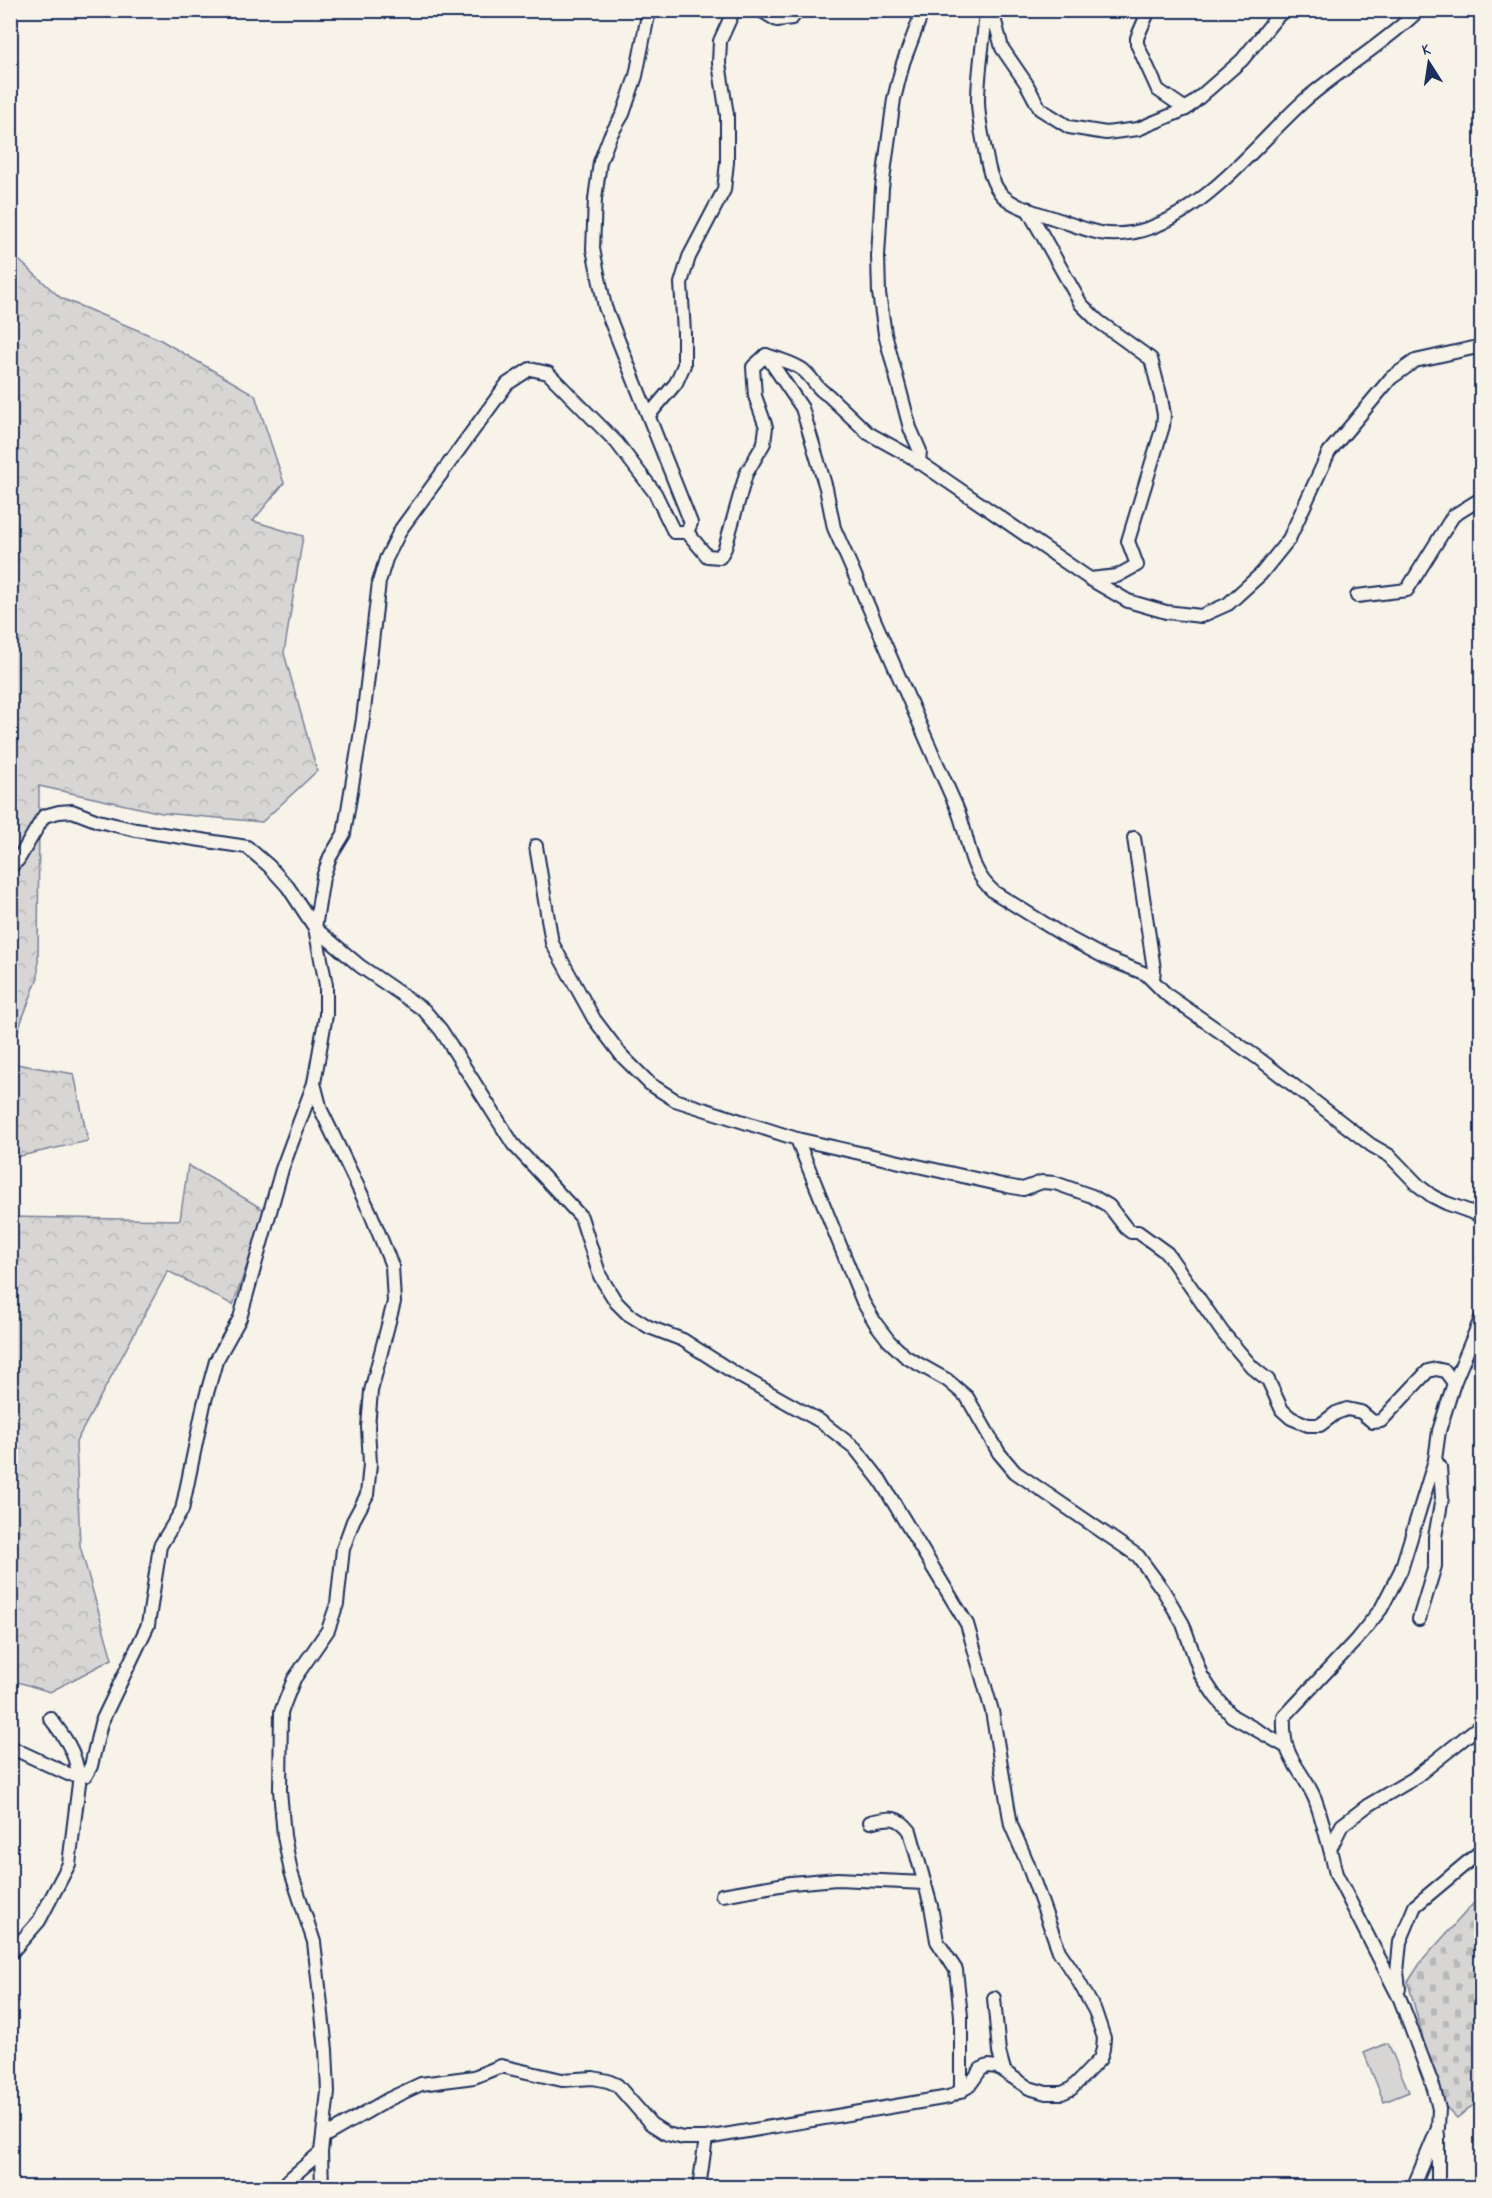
<svg xmlns="http://www.w3.org/2000/svg" width="1492" height="2198" viewBox="0 0 1492 2198" font-family="'Indie Flower',sans-serif">
<defs>
<pattern id="forest-crowns" width="20" height="18" patternUnits="userSpaceOnUse" patternTransform="scale(1.5)"><rect width="20" height="18" fill="#d7d6d4"/><path d="M2 6a3 3 0 1 1 6 0M12 15a3 3 0 1 1 6 0" fill="none" stroke="#b8b8b8"/></pattern>
<pattern id="cemetery-stones" width="16" height="16" patternUnits="userSpaceOnUse" patternTransform="scale(1.5)"><rect width="16" height="16" fill="#d7d6d4"/><path d="M2 7V4a2 2 0 0 1 4 0v3zM10 15v-3a2 2 0 0 1 4 0v3z" fill="#b8b8b8"/></pattern>
</defs>
<rect width="100%" height="100%" fill="#f7f3e8"/>
<filter id="ink" filterUnits="userSpaceOnUse"><feTurbulence type="fractalNoise" baseFrequency=".0167" numOctaves="2"/><feDisplacementMap in="SourceGraphic" scale="12" xChannelSelector="R" yChannelSelector="G"/><feConvolveMatrix kernelMatrix="1 2 1 2 8 2 1 2 1" color-interpolation-filters="sRGB"/></filter>
<g filter="url(#ink)">
<!-- green -->
<polygon fill="#d7d6d4" stroke="#798299" stroke-width="1.5" points="1388,2043 1409,2092 1384,2102 1364,2053"/>
<!-- forest -->
<g fill="url(#forest-crowns)" stroke="#798299" stroke-width="1.5">
<polygon points="11,253 61,298 159,339 255,395 284,483 253,521 303,536 284,653 317,771 262,822 162,813 39,786 38,977 11,1049"/>
<polygon points="10,1063 74,1074 88,1141 11,1158"/>
<polygon points="188,1165 266,1211 233,1305 168,1271 76,1442 80,1546 112,1659 50,1692 11,1680 10,1217 180,1220"/>
</g>
<!-- cemetery -->
<polygon fill="url(#cemetery-stones)" stroke="#798299" stroke-width="1.5" points="1481,1895 1481,2099 1457,2118 1445,2106 1425,2046 1408,1982 1421,1962"/>
<g fill="none" stroke-linecap="round" stroke-linejoin="round">
<defs>
<g id="minor">
<polyline points="760,10 777,20 792,18 798,10"/>
<path d="M986 10C984 41 978 70 978 101 978 117 982 134 985 150 988 166 991 184 1003 196 1016 208 1039 213 1056 219 1071 224 1085 230 1100 233 1180 247 1252 147 1305 100 1342 68 1384 44 1419 10"/>
<polyline points="992,10 1002,48 1026,83 1040,109 1069,127 1106,133 1138,129 1186,109 1242,60 1276,18 1284,10"/>
<polyline points="1149,10 1137,38 1137,44 1158,90 1186,109"/>
<polyline points="1027,208 1081,304 1098,321 1151,359 1161,398 1164,415 1163,426 1128,541 1137,565 1117,576 1090,579"/>
<path d="M766 355C778 359 794 363 803 370 813 378 817 390 828 395L868 433 915 459 1090 579 1128 601 1166 612 1201 616 1228 604 1261 574 1289 539 1329 452 1391 378 1415 361 1482 346"/>
<polyline points="649,415 676,383 684,365 684,333 681,283 689,257 724,190 727,162 727,115 719,63 720,41 734,10"/>
<polyline points="919,463 920,451 910,428 885,334 879,293 878,256 882,188 894,99 903,63 923,10"/>
<path d="M687 532 707 556 720 557 725 548 746 474 764 443 766 427 755 396 753 367 766 355 802 408 826 488 834 528C875 620 914 713 956 806 970 837 966 868 994 892L1063 935 1106 958 1146 974 1167 995 1258 1058 1371 1145 1390 1156 1419 1186 1432 1196 1446 1203 1482 1216"/>
<polyline points="1357,596 1407,590 1453,516 1482,498"/>
<polyline points="1134,838 1154,969 1153,979"/>
<polyline points="536,846 552,943 594,1019 622,1056 650,1084 675,1100 797,1139 1007,1186 1023,1189 1042,1182 1055,1183 1092,1196 1109,1206 1126,1228 1131,1232 1138,1232 1167,1253 1223,1333 1252,1367 1268,1380 1282,1410 1291,1418 1308,1425 1320,1425 1336,1413 1347,1409 1361,1412 1373,1422 1381,1421 1428,1371 1436,1369 1445,1371 1454,1383"/>
<polyline points="10,867 18,860 44,816 59,812 72,811 98,821 136,830 247,847 269,866 288,887 315,928 360,966 424,1010 441,1030 513,1144 581,1217 600,1276 616,1302 628,1314 649,1327 683,1340 736,1374 820,1421 855,1448 880,1480 967,1624 992,1711 1011,1825 1027,1862 1059,1951 1074,1973 1095,2011 1104,2038 1103,2049 1100,2059 1071,2089 1062,2093 1046,2093 1029,2088 997,2067 988,2066 981,2069 969,2086 949,2097 706,2138 683,2138 667,2134 651,2124 617,2085 608,2081 593,2078 562,2080 501,2066 474,2077 421,2084 389,2099 323,2137"/>
<polyline points="1482,896 1482,911"/>
<polyline points="797,1139 863,1302 876,1324 889,1341 906,1357 947,1380 967,1397 999,1453 1015,1472 1138,1556 1163,1590 1183,1624 1201,1675 1215,1696 1232,1716 1285,1746"/>
<polyline points="1419,1619 1435,1566 1435,1537 1442,1498 1440,1467 1435,1460"/>
<path d="M50 1718C64 1736 76 1752 78 1775"/>
<polyline points="10,1747 68,1774 80,1775 69,1864 39,1921 10,1954"/>
<polyline points="80,1775 86,1775 91,1766 101,1723 148,1625 160,1546 182,1510 204,1404 216,1361 240,1318 282,1169 314,1083"/>
<path d="M870 1822C888 1818 897 1814 910 1831L931 1906 937 1941 956 1970 961 2016V2092"/>
<path d="M1330 1849C1325 1832 1321 1815 1315 1799 1300 1764 1282 1761 1284 1717L1356 1640 1381 1609 1401 1570 1435 1460 1439 1431 1454 1383 1482 1316"/>
<polyline points="722,1895 791,1883 837,1879 925,1883"/>
<polyline points="1399,1989 1397,1972 1400,1942 1415,1906 1482,1850"/>
<polyline points="994,1998 999,2052 1004,2070"/>
<polyline points="279,2188 321,2152"/>
<polyline points="322,2188 321,2152 328,2092 326,2050 314,1942 291,1872 284,1836 280,1790 281,1712 294,1679 328,1630 337,1604 343,1549 353,1521 367,1495 370,1464 368,1427 371,1391 394,1302 392,1266 371,1214 321,1110 314,1083 326,1015 326,985 315,928 323,877 330,857 344,834 363,719 379,582 386,559 401,529 507,384 530,369 548,373 617,443 655,493 674,532 687,532 691,523 605,307 593,249 595,199 600,162 610,136 623,114 636,76 649,10"/>
<polyline points="699,2188 706,2138"/>
<polyline points="1413,2188 1438,2128 1439,2109 1434,2089 1400,1999 1336,1874 1330,1849 1342,1825 1367,1806 1413,1779 1482,1724"/>
<polyline points="1438,2188 1438,2135"/>
</g>
</defs>
<!-- minor casing -->
<use href="#minor" stroke="#1b2f5e" stroke-width="16"/>
<!-- minor -->
<use href="#minor" stroke="#f7f3e8" stroke-width="12"/>
</g>
</g>
<!-- margin -->
<rect width="1492" height="2198" fill="none" stroke="#f7f3e8" stroke-width="36"/>
<rect x="18" y="18" width="1456" height="2162" fill="none" stroke="#1b2f5e" stroke-width="2" filter="url(#ink)"/>
<!-- north arrow -->
<g transform="translate(1429 63) rotate(348)" stroke="#f7f3e8" stroke-width="4.5" paint-order="stroke">
<path d="M0-4.5L10 22L0 15L-10 22Z" fill="#1b2f5e"/>
<text y="-9" font-size="16" font-weight="bold" text-anchor="middle" fill="#1b2f5e">K</text>
</g>
</svg>
